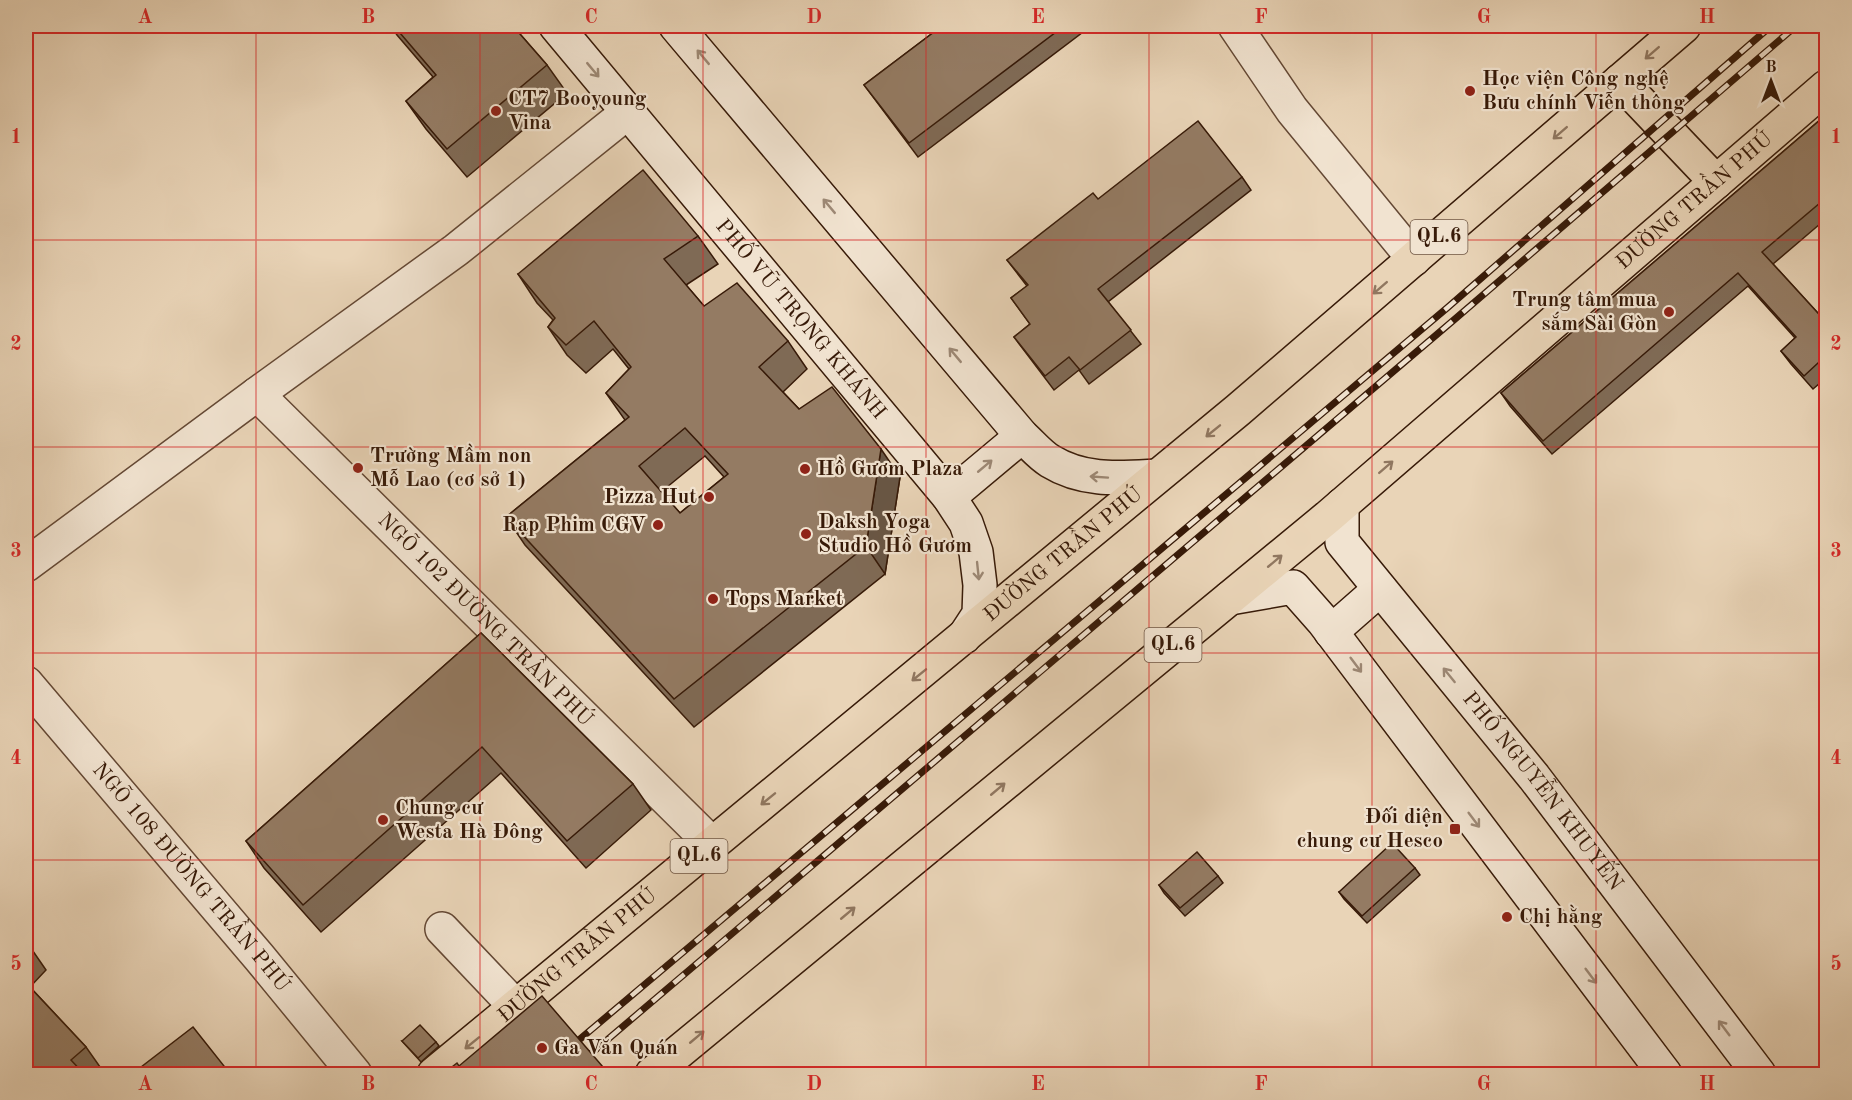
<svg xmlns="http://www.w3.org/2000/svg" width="1852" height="1100" viewBox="0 0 1852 1100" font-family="'Old Standard TT',serif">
<rect width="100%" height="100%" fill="#e9d4b7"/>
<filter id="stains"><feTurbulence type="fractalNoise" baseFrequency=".00333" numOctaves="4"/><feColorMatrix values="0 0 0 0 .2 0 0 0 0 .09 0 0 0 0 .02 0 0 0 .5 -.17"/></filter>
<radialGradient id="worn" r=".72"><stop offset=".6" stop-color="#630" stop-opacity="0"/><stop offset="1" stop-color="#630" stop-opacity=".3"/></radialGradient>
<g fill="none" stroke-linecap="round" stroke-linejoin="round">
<defs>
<g id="street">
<polyline points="1235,26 1292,110 1414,259"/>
<path id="s1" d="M257 394 712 844"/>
<polyline points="26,565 257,394 456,250 628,112"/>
<path id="s2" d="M26 683 259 957 355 1074"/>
<polyline points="442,929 516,1007"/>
</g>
<g id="secondary">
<path id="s3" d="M556 26 949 497 966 523 976 552 980 585 979 614 964 637"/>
<path d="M676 26 1022 436C1031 444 1040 455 1050 461 1084 482 1120 478 1157 476"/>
<polyline points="949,497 1022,436"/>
<path id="s4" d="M1342 505V542L1534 777 1759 1074"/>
<polyline points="1230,598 1293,587 1323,621 1665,1074"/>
<polyline points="1331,632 1380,589"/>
</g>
<g id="highway">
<polyline points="1620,81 1716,182"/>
<path id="s5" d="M434 1074 1238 410 1684 26"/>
<path id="s6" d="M652 1074 1328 517 1826 87"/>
</g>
</defs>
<!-- street casing -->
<use href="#street" stroke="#644834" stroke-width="36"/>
<!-- secondary casing -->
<use href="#secondary" stroke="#371a08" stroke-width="36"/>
<!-- highway casing -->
<use href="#highway" stroke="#371a08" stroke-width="36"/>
<!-- street -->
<use href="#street" stroke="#f1e3d0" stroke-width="33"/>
<!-- secondary -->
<use href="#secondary" stroke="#f1e3d0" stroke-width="33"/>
<!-- highway -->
<use href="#highway" stroke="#e9d4b7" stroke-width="33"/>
<defs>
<g id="rail">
<polyline points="567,1050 1447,308 1771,26"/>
<polyline points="567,1074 1455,319 1796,26"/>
</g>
</defs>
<!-- rail casing -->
<use href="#rail" stroke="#371a08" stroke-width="7"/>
<!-- rail -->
<use href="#rail" stroke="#f1e3d0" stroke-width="4.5" stroke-dasharray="14" stroke-linecap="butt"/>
</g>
<!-- wall -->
<g fill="#7f6a55" stroke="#371a08" stroke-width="1.5" fill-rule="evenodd">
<polygon points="391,26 513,26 547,65 567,93 467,177 426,129 406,101 433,77 397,35"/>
<polygon points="942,26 1091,26 918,157 864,85"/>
<polygon points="1827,114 1827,218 1773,264 1827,323 1827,377 1813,389 1791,364 1781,351 1795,338 1748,286 1552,454 1510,406 1501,393"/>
<polygon points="1242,177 1251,190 1108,302 1141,344 1089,384 1079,370 1054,390 1014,337 1030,324 1011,298 1027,286 1007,260 1098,199"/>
<path d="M698 236 718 264 686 285 704 306 788 341 807 369 783 392 799 409 900 477 885 574 694 727 525 545 506 517 625 420 606 393 629 369 613 349 586 373 567 355 548 327 553 320 537 303 518 274ZM705 456 724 477 680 513 661 492Z"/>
<polygon points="481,633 633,784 651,810 586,868 501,773 321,932 264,868 246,841"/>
<polygon points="1415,868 1420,875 1367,923 1344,899 1339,892"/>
<polygon points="1218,876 1223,883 1185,916 1164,893 1159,885"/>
<polygon points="26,941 46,970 30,987 86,1047 105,1074 26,1074"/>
<polygon points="402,1041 436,1042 439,1046 421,1062"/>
</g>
<!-- shaded-wall -->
<polygon fill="#685645" stroke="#371a08" stroke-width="1.5" points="881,449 900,477 885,574 866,546"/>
<!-- building -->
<g fill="#947b63" stroke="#371a08" stroke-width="1.5" fill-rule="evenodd">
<polygon points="394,26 513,26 547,65 447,149 406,101 436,75"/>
<polygon points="942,26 1064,26 909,143 864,85"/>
<polygon points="1827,114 1827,197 1762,252 1827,323 1827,372 1818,363 1804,376 1781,351 1796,337 1738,273 1543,441 1501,393"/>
<polygon points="1198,121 1242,177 1098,289 1131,330 1080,370 1069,357 1045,376 1014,337 1030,324 1011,298 1028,285 1007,260 1093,193 1098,199"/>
<path d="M643 170 698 236 664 259 704 306 737 283 788 341 759 367 799 409 832 387 881 449 866 546 674 699 506 517 629 417 606 393 631 367 594 321 566 345 548 327 555 318 518 274ZM685 428 728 474 680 513 639 466Z"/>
<polygon points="481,633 633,784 567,841 482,747 303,905 246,841"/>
<polygon points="1392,843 1415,868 1362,916 1339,892"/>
<polygon points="1197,852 1218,876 1180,908 1159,885"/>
<polygon points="26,983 86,1047 71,1060 84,1074 26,1074"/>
<polygon points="542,996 609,1074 443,1074 457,1063 459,1066"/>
<polygon points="420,1025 436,1042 418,1058 402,1041"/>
<polygon points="193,1027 228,1071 224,1074 132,1074"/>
</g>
<!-- one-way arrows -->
<defs><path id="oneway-shaft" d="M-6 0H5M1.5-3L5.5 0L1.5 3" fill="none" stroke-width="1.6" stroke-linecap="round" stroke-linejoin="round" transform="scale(1.5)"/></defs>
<g stroke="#907760">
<use href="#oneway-shaft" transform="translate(1652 53) rotate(139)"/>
<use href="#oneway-shaft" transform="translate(1560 133) rotate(139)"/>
<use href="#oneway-shaft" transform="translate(1380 288) rotate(139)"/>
<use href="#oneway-shaft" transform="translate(1213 431) rotate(141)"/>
<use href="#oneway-shaft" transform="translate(1386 467) rotate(-41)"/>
<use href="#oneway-shaft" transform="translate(1275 561) rotate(-40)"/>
<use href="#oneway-shaft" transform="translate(919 675) rotate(141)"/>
<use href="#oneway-shaft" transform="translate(998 789) rotate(-40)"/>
<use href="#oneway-shaft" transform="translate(768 799) rotate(141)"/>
<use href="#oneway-shaft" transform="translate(848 913) rotate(-40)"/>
<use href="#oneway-shaft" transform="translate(697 1037) rotate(-40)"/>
<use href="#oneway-shaft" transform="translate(472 1043) rotate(141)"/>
</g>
<g stroke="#9d8976">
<use href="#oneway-shaft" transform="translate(703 57) rotate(-130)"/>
<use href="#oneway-shaft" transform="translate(593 70) rotate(50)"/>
<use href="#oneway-shaft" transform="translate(829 206) rotate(-130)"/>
<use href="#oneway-shaft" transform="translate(955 355) rotate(-130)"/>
<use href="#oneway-shaft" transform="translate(985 466) rotate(-40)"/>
<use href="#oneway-shaft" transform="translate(1099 477) rotate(-176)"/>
<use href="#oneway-shaft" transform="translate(978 571) rotate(84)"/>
<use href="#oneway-shaft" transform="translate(1356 665) rotate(53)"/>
<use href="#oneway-shaft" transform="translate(1449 675) rotate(-129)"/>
<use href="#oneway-shaft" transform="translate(1474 820) rotate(53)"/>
<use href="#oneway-shaft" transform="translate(1591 976) rotate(53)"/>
<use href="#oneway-shaft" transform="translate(1724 1028) rotate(-127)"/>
</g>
<!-- grid -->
<path fill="none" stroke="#d62828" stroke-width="1.5" stroke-opacity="0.55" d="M256 26V1074M480 26V1074M703 26V1074M926 26V1074M1149 26V1074M1372 26V1074M1596 26V1074M26 240H1826M26 447H1826M26 653H1826M26 860H1826"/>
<!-- markers -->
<g fill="#8f2418" stroke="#f1e3d0" stroke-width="2">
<circle cx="1470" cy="91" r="6"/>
<circle cx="496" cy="111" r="6"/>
<circle cx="1669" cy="312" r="6"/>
<circle cx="358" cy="468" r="6"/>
<circle cx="805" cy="469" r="6"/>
<circle cx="709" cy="497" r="6"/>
<circle cx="658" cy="525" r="6"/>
<circle cx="806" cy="534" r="6"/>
<circle cx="713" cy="599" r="6"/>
<circle cx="383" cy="820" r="6"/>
<rect x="1449" y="823" width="12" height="12" rx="3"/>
<circle cx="1507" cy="917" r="6"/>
<circle cx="542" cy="1048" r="6"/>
</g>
<g text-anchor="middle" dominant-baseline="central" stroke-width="4.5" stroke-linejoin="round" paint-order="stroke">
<!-- shield labels -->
<g fill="#f1e3d0" stroke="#6f5644" stroke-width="1.5">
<rect x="1410.5" y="220" width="57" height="34" rx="4.5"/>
<rect x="1144.5" y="628" width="57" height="34" rx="4.5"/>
<rect x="670.5" y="839" width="57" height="34" rx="4.5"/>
</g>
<g font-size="20" font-weight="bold" fill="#371a08">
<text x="1439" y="237">QL.6</text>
<text x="1173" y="645">QL.6</text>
<text x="699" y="856">QL.6</text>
</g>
<!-- poi labels -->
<g font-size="21" font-weight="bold" fill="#371a08" stroke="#f1e3d0" text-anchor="start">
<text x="1482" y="79">Học viện Công nghệ<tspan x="1482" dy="24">Bưu chính Viễn thông</tspan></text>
<text x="508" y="99">CT7 Booyoung<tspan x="508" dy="24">Vina</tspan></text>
<text x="1657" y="300" text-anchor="end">Trung tâm mua<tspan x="1657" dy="24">sắm Sài Gòn</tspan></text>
<text x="370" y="456">Trường Mầm non<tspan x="370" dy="24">Mỗ Lao (cơ sở 1)</tspan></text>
<text x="817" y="469">Hồ Gươm Plaza</text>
<text x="697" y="497" text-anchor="end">Pizza Hut</text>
<text x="818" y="522">Daksh Yoga<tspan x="818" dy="24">Studio Hồ Gươm</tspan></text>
<text x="646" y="525" text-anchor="end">Rạp Phim CGV</text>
<text x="725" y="599">Tops Market</text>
<text x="395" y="808">Chung cư<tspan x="395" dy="24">Westa Hà Đông</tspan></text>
<text x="1443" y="817" text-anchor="end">Đối diện<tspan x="1443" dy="24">chung cư Hesco</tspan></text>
<text x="1519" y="917">Chị hằng</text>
<text x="554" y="1048">Ga Văn Quán</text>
</g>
<!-- street labels -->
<g font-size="21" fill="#371a08" stroke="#f1e3d0">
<text stroke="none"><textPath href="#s6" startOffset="1360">ĐƯỜNG TRẦN PHÚ</textPath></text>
<text stroke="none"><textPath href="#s3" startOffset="382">PHỐ VŨ TRỌNG KHÁNH</textPath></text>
<text stroke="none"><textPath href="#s5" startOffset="816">ĐƯỜNG TRẦN PHÚ</textPath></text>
<text stroke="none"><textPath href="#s1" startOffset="321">NGÕ 102 ĐƯỜNG TRẦN PHÚ</textPath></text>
<text stroke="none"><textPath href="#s4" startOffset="357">PHỐ NGUYỄN KHUYẾN</textPath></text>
<text stroke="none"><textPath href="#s2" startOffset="255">NGÕ 108 ĐƯỜNG TRẦN PHÚ</textPath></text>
<text stroke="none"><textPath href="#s5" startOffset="186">ĐƯỜNG TRẦN PHÚ</textPath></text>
</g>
</g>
<!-- margin -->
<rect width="1852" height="1100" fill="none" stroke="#e9d4b7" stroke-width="66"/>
<!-- north arrow -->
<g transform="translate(1771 81)" stroke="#f1e3d0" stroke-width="4.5" paint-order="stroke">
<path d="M0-4.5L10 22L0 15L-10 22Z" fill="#371a08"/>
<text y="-9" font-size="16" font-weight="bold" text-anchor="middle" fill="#371a08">B</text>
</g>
<rect x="33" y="33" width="1786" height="1034" fill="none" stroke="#d62828" stroke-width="2"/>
<g font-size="20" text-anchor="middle" font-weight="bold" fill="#d62828">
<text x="145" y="23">A</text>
<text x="368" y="23">B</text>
<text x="591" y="23">C</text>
<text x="814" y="23">D</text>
<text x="1038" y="23">E</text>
<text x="1261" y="23">F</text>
<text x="1484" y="23">G</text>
<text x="1707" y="23">H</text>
<text x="16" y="143">1</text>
<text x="1836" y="143">1</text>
<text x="16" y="350">2</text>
<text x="1836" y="350">2</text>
<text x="16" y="557">3</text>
<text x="1836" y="557">3</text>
<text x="16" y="764">4</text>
<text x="1836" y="764">4</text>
<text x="16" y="970">5</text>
<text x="1836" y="970">5</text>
<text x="145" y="1090">A</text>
<text x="368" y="1090">B</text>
<text x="591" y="1090">C</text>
<text x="814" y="1090">D</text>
<text x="1038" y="1090">E</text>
<text x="1261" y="1090">F</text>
<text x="1484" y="1090">G</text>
<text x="1707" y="1090">H</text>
</g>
<rect width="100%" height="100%" filter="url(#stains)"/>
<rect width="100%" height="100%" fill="url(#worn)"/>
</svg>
